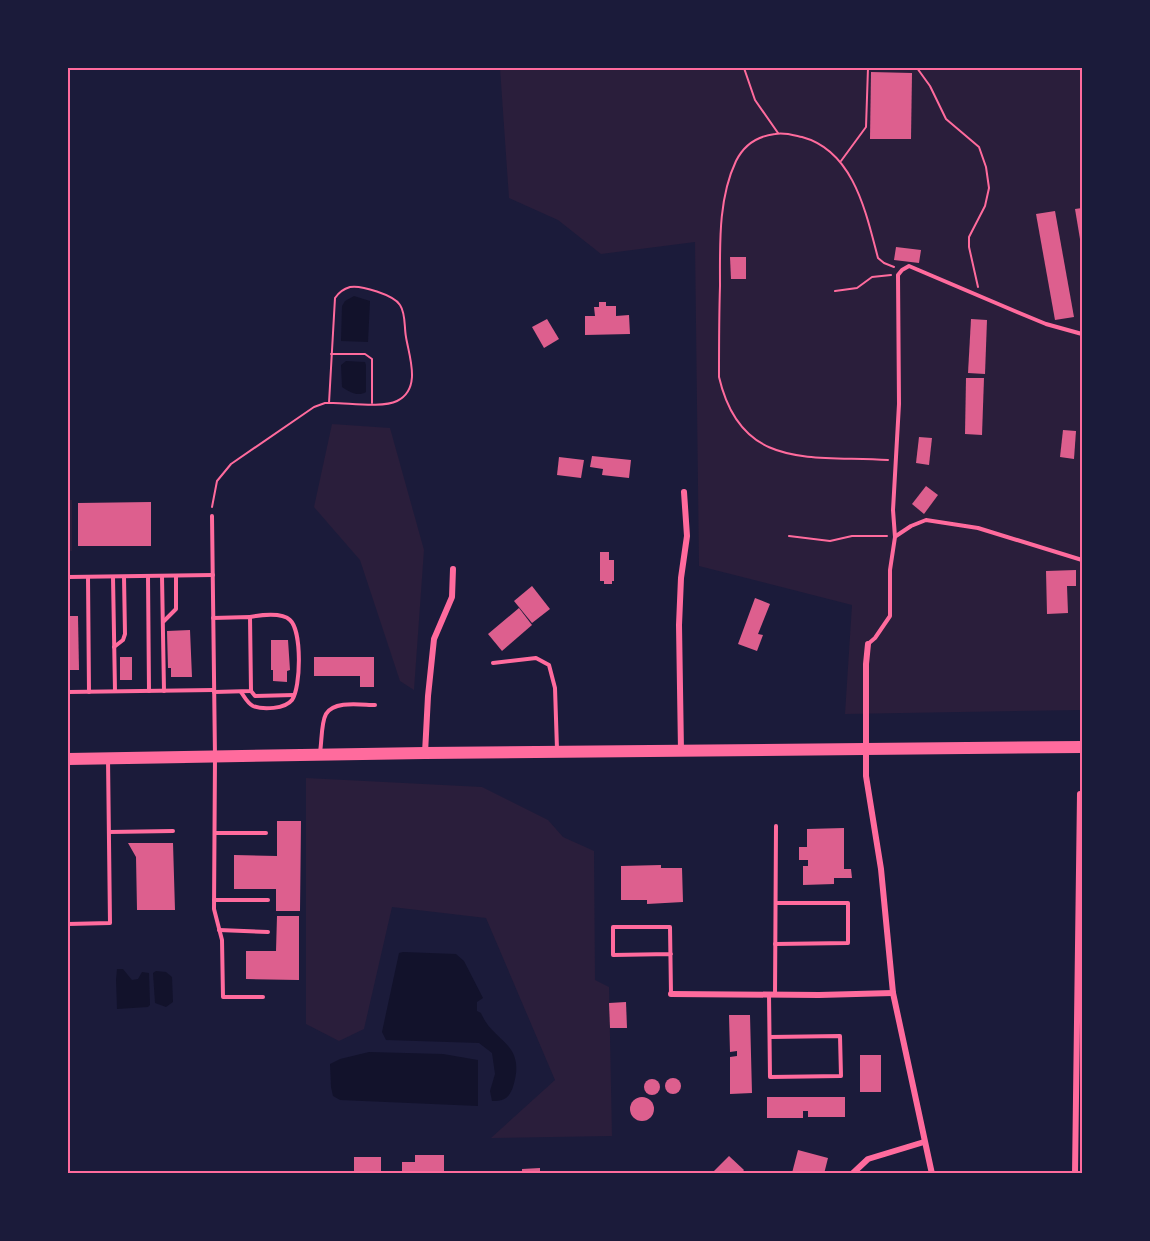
<svg xmlns="http://www.w3.org/2000/svg" width="1150" height="1241" viewBox="0 0 1150 1241" font-family="'PT Sans Narrow',sans-serif">
<rect width="100%" height="100%" fill="#1b1b3a"/>
<!-- green -->
<g fill="#2a1e3b">
<polygon points="500,68 1082,68 1082,710 845,714 852,605 699,566 695,242 601,254 558,220 509,198"/>
<polygon points="332,424 390,428 424,550 414,690 400,681 360,560 314,507"/>
<rect x="68" y="500" width="4" height="51"/>
<polygon points="306,778 482,787 548,820 563,837 594,851 595,980 609,987 612,1136 491,1138 555,1080 486,918 392,907 364,1029 339,1041 306,1024"/>
</g>
<!-- water -->
<g fill="#12122b">
<polygon points="354,296 370,301 368,342 341,341 342,306 345,301"/>
<path d="M346 361 365 362 366 365V392C358 397 349 392 342 387L341 365Z"/>
<path d="M403 952 456 954 464 961 483 998 477 1002V1011L481 1013C493 1043 527 1042 513 1087 509 1098 504 1101 492 1101L490 1091 495 1074 492 1053 479 1043 386 1040 382 1032 399 953Z"/>
<polygon points="117,969 123,969 132,980 138,979 142,972 149,973 150,1005 148,1007 117,1009 116,980"/>
<polygon points="156,971 166,972 172,977 173,1002 166,1007 155,1003 153,973"/>
<polygon points="369,1052 443,1054 478,1060 478,1106 340,1100 333,1096 331,1087 330,1064 340,1059"/>
</g>
<!-- building -->
<g fill="#dd5f8e">
<polygon points="871,72 912,73 911,139 870,139"/>
<polygon points="1082,208 1082,245 1081,245 1075,209"/>
<polygon points="1055,211 1074,317 1055,320 1036,214"/>
<polygon points="896,247 921,250 919,263 894,260"/>
<polygon points="730,257 746,257 746,279 731,279"/>
<polygon points="599,302 606,302 606,306 616,306 616,316 629,315 630,334 585,335 585,316 595,316 594,307 599,307"/>
<polygon points="547,319 559,339 544,348 532,327"/>
<polygon points="971,319 987,320 985,374 968,373"/>
<polygon points="966,378 984,378 982,435 965,434"/>
<polygon points="1063,430 1076,431 1074,459 1060,457"/>
<polygon points="919,437 932,438 929,465 916,463"/>
<polygon points="592,456 631,460 629,478 602,475 603,469 590,467"/>
<polygon points="559,457 584,460 581,478 557,475"/>
<polygon points="926,486 938,495 924,514 912,504"/>
<polygon points="151,502 151,546 78,546 78,503"/>
<polygon points="600,552 609,552 609,560 614,560 614,581 612,581 612,584 604,584 604,581 600,581"/>
<polygon points="1076,570 1076,586 1067,586 1068,613 1047,614 1046,571"/>
<polygon points="532,586 550,609 532,623 514,601"/>
<polygon points="755,598 770,604 758,634 763,635 757,651 738,644"/>
<polygon points="519,608 532,625 502,651 488,634"/>
<polygon points="68,616 78,616 79,670 68,670"/>
<polygon points="190,630 192,677 171,677 171,668 168,668 167,631"/>
<polygon points="271,640 288,640 290,670 287,671 287,682 273,681 273,670 271,670"/>
<rect x="120" y="657" width="12" height="23"/>
<polygon points="314,657 374,657 374,687 360,687 360,676 314,676"/>
<polygon points="277,821 301,821 300,911 276,911 276,889 234,889 234,855 277,856"/>
<polygon points="844,828 844,869 851,869 852,878 834,878 834,884 803,885 803,866 808,866 808,860 799,860 799,847 807,847 807,829"/>
<polygon points="128,843 173,843 175,910 137,910 136,857"/>
<polygon points="661,865 661,868 682,868 683,902 647,904 647,900 621,900 621,866"/>
<polygon points="277,916 299,916 299,980 246,979 246,951 276,951"/>
<polygon points="626,1002 627,1028 610,1028 609,1003"/>
<polygon points="729,1015 750,1015 752,1093 730,1094 730,1057 737,1056 737,1051 730,1052"/>
<rect x="860" y="1055" width="21" height="37"/>
<circle cx="673" cy="1086" r="8"/>
<circle cx="652" cy="1087" r="8"/>
<circle cx="642" cy="1109" r="12"/>
<polygon points="767,1097 845,1097 845,1117 808,1117 808,1111 803,1111 803,1118 767,1118"/>
<polygon points="798,1150 828,1158 824,1174 792,1173"/>
<polygon points="415,1155 444,1155 444,1174 402,1174 402,1162 415,1162"/>
<polygon points="729,1156 744,1170 741,1174 711,1174"/>
<rect x="354" y="1157" width="27" height="17"/>
<polygon points="540,1168 540,1174 522,1174 522,1169"/>
</g>
<g fill="none" stroke-linecap="round" stroke-linejoin="round">
<!-- path -->
<g stroke="#ff6b9d" stroke-width="2">
<polyline points="744,68 755,100 778,133"/>
<polyline points="917,68 930,86 946,119 979,147 986,167 989,188 985,206 969,237 969,247 978,287"/>
<polyline points="841,161 866,127 868,68"/>
<polyline points="835,291 857,288 872,277 891,275"/>
<polyline points="331,354 365,354 372,359 372,403"/>
<path d="M888 460C812 455 741 472 719 377 719 347 719 316 720 286 720 245 718 199 736 161 744 145 758 136 775 134 784 132 793 135 802 137 854 151 866 213 878 258L884 263 894 267"/>
<path d="M212 507 217 481 231 464 314 407 325 403H333C349 403 383 408 397 401 422 389 409 356 406 337 404 327 406 314 400 305 394 295 361 285 350 287 343 289 339 292 335 298L329 403"/>
<polyline points="789,536 830,541 852,536 887,536"/>
</g>
<!-- service -->
<g stroke="#ff6b9d" stroke-width="4">
<polyline points="212,516 215,757 214,909 222,940 223,997 263,997"/>
<polyline points="896,536 911,526 926,520 978,528 1082,560"/>
<polyline points="148,576 149,691"/>
<polyline points="162,576 164,691"/>
<polyline points="68,577 213,575"/>
<polyline points="88,577 89,692"/>
<polyline points="113,577 115,691"/>
<polyline points="213,618 250,617 251,691 214,692"/>
<polyline points="164,621 176,609 176,576"/>
<polyline points="868,644 875,638 890,616 890,570 895,537 893,510 899,404 898,275 902,270 909,266 1017,312 1046,324 1082,334"/>
<polyline points="114,647 123,640 125,634 124,577"/>
<polyline points="493,663 536,658 549,665 555,688 557,749"/>
<polyline points="251,691 255,696 294,695"/>
<polyline points="68,692 214,690"/>
<path d="M241 692C244 696 247 703 253 706 263 710 285 709 292 700 301 687 302 631 290 620 282 612 260 615 250 617"/>
<path d="M320 752C322 741 321 723 326 714 334 700 362 705 375 705"/>
<polyline points="109,832 173,831"/>
<polyline points="215,833 266,833"/>
<polyline points="214,900 268,900"/>
<polyline points="68,924 110,923 108,759"/>
<polyline points="219,930 268,932"/>
<polyline points="775,944 848,943 848,903 776,903"/>
<polyline points="671,954 613,955 613,927 670,927 671,994"/>
<polyline points="769,995 770,1077 841,1076 840,1036 770,1037"/>
<polyline points="775,995 776,826"/>
</g>
<!-- minor -->
<g stroke="#ff6b9d" stroke-width="6">
<polyline points="868,644 866,664 866,776 881,869 893,993 932,1174"/>
<polyline points="681,751 679,625 681,578 687,536 684,492"/>
<polyline points="425,753 428,696 434,639 452,597 453,569"/>
<polyline points="671,994 819,995 893,993"/>
<polyline points="852,1174 868,1159 924,1142"/>
<polyline points="1075,1174 1080,794"/>
</g>
<!-- primary -->
<polyline stroke="#ff6b9d" stroke-width="12" points="68,759 425,753 1082,747"/>
</g>
<!-- border -->
<rect width="1150" height="1241" fill="none" stroke="#1b1b3a" stroke-width="138"/>
<rect x="69" y="69" width="1012" height="1103" fill="none" stroke="#ff6b9d" stroke-width="2"/>
</svg>
